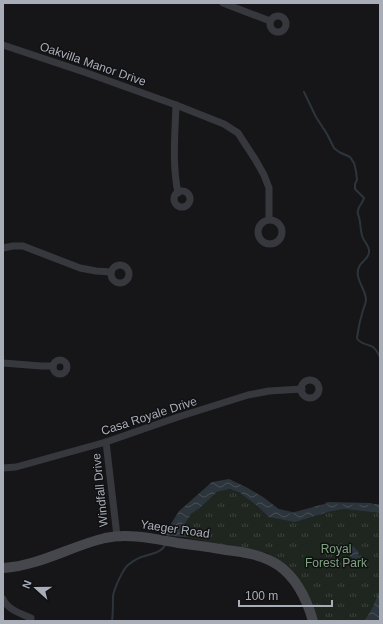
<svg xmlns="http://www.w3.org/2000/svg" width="383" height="624" viewBox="0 0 383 624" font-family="Arial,sans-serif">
<defs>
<pattern id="park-tufts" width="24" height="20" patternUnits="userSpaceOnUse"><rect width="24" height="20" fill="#1e261f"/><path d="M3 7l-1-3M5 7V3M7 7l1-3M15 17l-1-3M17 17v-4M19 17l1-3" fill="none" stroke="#3c433d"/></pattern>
<pattern id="water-waves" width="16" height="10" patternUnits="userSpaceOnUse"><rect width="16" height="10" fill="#2c353c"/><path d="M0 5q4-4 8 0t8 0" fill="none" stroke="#485056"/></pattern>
</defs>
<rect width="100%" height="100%" fill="#161618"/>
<!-- park -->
<path fill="url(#park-tufts)" d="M230 489C246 495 257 506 269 517L328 512 344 509 380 513V621H318L301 582 268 553 182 537 181 530 191 514 200 508 217 492Z"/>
<!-- pitch -->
<g fill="#1e261f">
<polygon points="310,533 330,544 325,553 305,542"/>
<polygon points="304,544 323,555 318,564 299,553"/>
</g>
<!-- water -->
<g fill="url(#water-waves)">
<polygon points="229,479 246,487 263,497 280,510 291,513 328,503 380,504 380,513 344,509 328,512 295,522 269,517 256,505 240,493 230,489 217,492 200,508 191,514 181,530 182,537 164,535 179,511 212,482"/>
<polygon points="353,546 359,552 358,555 362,556 363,560 355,564 347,549"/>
<path d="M380 589V621H364C372 611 376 600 380 589Z"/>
</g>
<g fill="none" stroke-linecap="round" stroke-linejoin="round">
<!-- stream -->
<g stroke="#2c353c" stroke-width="2">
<path d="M304 92 316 117 327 134 334 148 339 152 350 157 354 163 356 171 357 180 355 184V189L364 198C363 203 358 206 358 211 357 213 358 215 359 217 361 224 360 232 363 238 365 243 370 247 369 252 369 259 361 261 359 267 354 278 365 288 366 299 366 305 363 308 362 314 360 320 359 325 358 332 358 333 357 337 357 338 359 344 368 344 373 347 376 349 378 353 380 357"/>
<polyline points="326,504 328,503 371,504"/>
<polyline points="279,510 292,513"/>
<path d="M112 621C113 613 113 604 113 596 114 589 123 569 128 565 133 561 139 557 145 556 153 553 161 553 166 544"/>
</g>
<!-- street -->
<g stroke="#37383d" stroke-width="7">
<polyline points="223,3 270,21"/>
<circle cx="278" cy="24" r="8"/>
<polyline points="3,45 87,73 176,105 224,124 238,133 255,159 264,175 269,188 269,219"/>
<path d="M176 105C175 134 172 164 178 193"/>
<circle cx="182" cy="199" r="8"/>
<circle cx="270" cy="232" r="12"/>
<polyline points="3,248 13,246 23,246 80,268 96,271 111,272"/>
<circle cx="120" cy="274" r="9"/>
<circle cx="60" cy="367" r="7"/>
<polyline points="3,363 41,366 53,366"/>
<circle cx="310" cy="389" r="9"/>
<polyline points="106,442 117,536"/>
<polyline points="3,468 16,467 106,442 178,417 248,395 269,391 302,389"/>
<path d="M3 599C8 610 20 613 31 618"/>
</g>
<!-- secondary -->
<path stroke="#45474d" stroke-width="10" d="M3 568C39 566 71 546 105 538 129 533 154 539 178 543 194 545 210 547 226 550 244 552 263 555 278 565 297 578 307 600 313 621"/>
</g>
<g text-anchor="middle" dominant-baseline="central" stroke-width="3" stroke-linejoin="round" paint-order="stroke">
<!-- street labels -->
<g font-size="12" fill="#a8adb8" stroke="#111113">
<text transform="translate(93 64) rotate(19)">Oakvilla Manor Drive</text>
<text transform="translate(149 416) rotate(-18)">Casa Royale Drive</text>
<text transform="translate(100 490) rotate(-96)">Windfall Drive</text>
<text transform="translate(175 529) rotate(8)">Yaeger Road</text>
</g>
<!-- park labels -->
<g font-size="12" fill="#7fa381" stroke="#111113">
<text x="336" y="549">Royal<tspan x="336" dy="14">Forest Park</tspan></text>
</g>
</g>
<!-- border -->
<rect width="383" height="624" fill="none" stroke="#a8adb8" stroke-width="8"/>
<!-- north arrow -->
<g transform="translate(36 588) rotate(291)" stroke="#111113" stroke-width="3" paint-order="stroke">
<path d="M0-3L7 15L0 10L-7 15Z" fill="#a8adb8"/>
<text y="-6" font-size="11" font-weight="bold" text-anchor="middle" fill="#a8adb8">N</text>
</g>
<!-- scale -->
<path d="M239 600v6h93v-6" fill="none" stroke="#a8adb8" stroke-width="2"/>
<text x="245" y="600" font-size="12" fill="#a8adb8" stroke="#111113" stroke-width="3" paint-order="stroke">100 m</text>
</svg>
